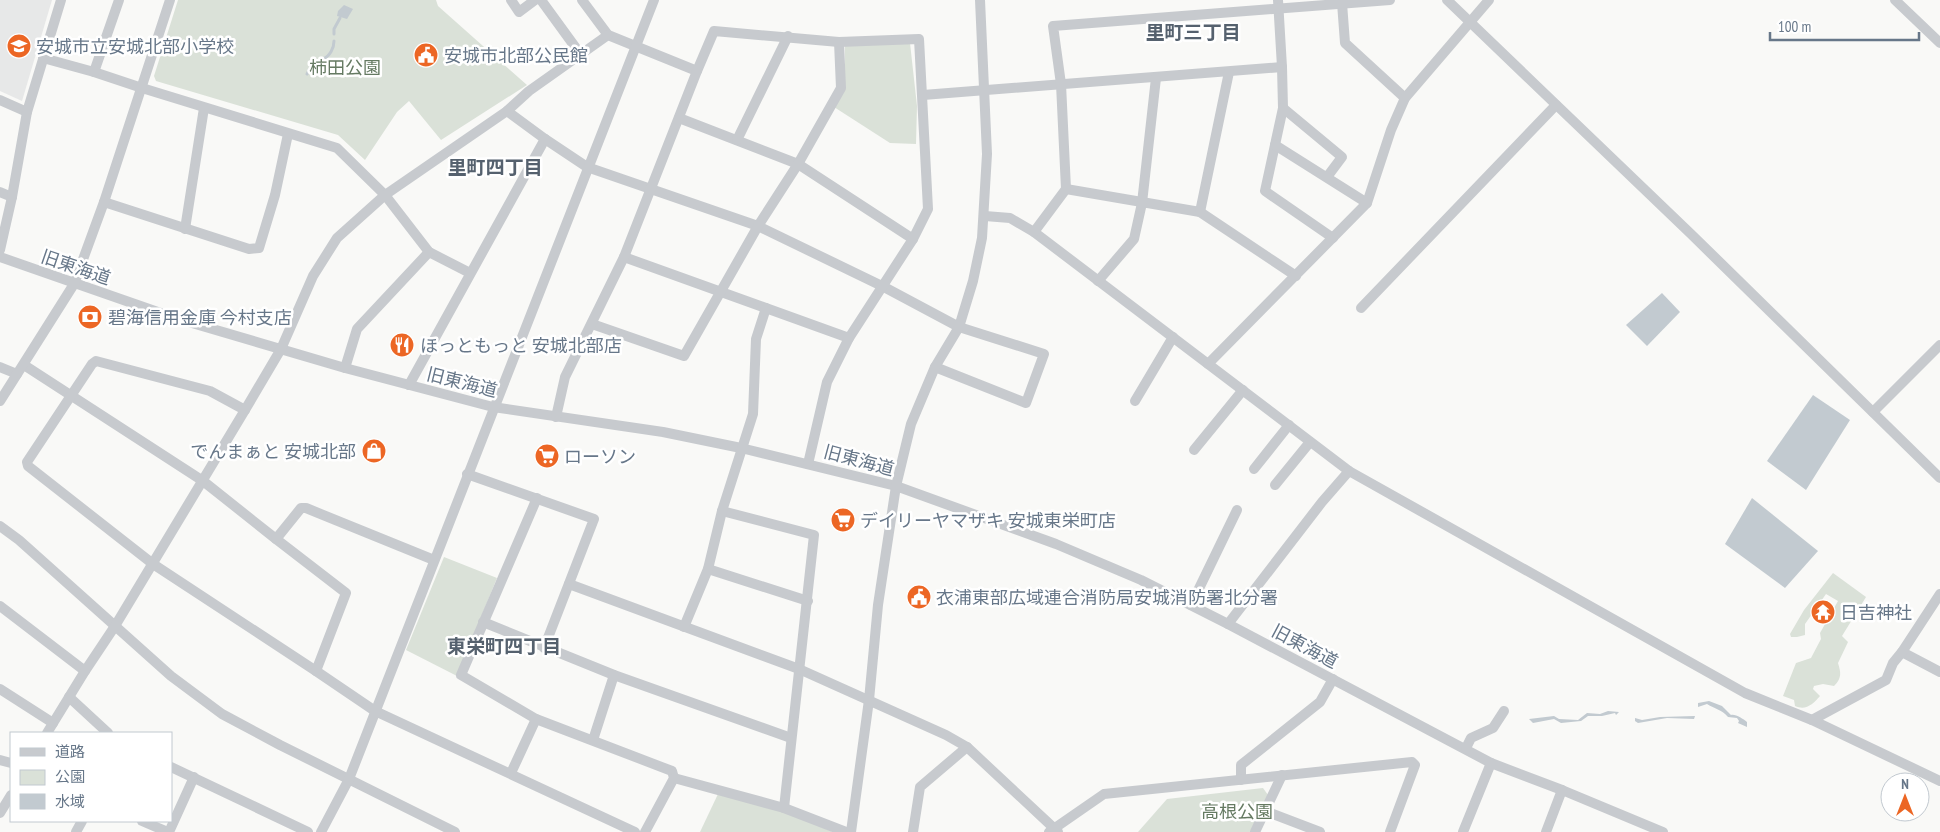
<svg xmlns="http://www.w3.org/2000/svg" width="1940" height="832" viewBox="0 0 1940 832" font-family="'PT Sans Narrow','Noto Sans JP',sans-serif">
<rect width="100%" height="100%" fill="#f9f9f7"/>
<!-- built -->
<polygon fill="#e7e8e8" points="0,0 52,0 22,101 0,91"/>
<!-- green -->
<g fill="#dae1d8">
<polygon points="178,0 436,0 438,6 527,85 441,140 409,101 397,112 365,160 338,135 156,81 154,76"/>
<polygon points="845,43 910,43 917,106 916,144 890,143 834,107 845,89"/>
<polygon points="444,557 497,578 457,676 406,650"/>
<path d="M1833 573 1866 597 1842 636 1848 642 1838 663C1841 673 1842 678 1834 686L1823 684 1814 686 1813 689 1820 696C1813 704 1806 711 1795 706L1794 700 1783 696 1796 663 1811 658 1821 639 1820 633 1838 601 1826 594 1805 624V635L1797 637H1791L1790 634 1804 610Z"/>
<polygon points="1263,788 1268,795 1250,832 1138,832 1167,799"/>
<polygon points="718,794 781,810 833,832 700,832"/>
</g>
<!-- water -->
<g fill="#c2cad0">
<polygon points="344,5 353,9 347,19 337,16 338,11"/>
<polygon points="1662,293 1680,312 1647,346 1626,325"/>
<polygon points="1813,395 1850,420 1806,490 1767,461"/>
<polygon points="1752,498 1818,551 1785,588 1725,544"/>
<path d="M1709 701 1722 706 1731 715C1736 714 1743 719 1747 722V727L1738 723 1739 721 1737 718 1728 717C1721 709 1715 709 1707 704L1698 707V703Z"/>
<polygon points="1608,711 1619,712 1616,715 1615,713 1602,716 1588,716 1581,721 1561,723 1554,719 1533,723 1529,719 1554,716 1559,719 1578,720 1587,713 1600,714"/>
<polygon points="1695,716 1694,719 1667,718 1638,723 1635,721 1635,718 1642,720 1660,717"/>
</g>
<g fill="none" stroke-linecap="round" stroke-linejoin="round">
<!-- stream -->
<g stroke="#c2cad0" stroke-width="3">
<polyline points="334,34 334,29 340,18"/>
<path d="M323 59C330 56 334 48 334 41"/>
<polyline points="307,74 312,65 320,61"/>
</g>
<!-- minor -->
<g stroke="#c7cace" stroke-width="10">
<polyline points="511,0 519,12 535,0"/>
<polyline points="541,0 581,55"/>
<polyline points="582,0 608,35 697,71"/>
<polyline points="1278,0 1282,67 1283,108 1265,191 1333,238"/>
<polyline points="1447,0 1691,234 1940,478"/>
<polyline points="1895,0 1940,43"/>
<polyline points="1342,3 1345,43 1405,98"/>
<polyline points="43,58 94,72 142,88 337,148 385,195 429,252 470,273"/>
<polyline points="94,72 119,0"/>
<polyline points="923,95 1282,67"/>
<polyline points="0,100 27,112"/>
<polyline points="1283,108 1342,157 1327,177"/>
<polyline points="507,111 545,139 587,167 758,226 884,287 959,327 1044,354 1026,403 935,367"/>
<polyline points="679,118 798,164 913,239"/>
<polyline points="737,140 788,36"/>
<polyline points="1275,145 1367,203"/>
<polyline points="1066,189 1200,212 1296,276"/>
<polyline points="0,192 12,197"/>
<polyline points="104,202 249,249 259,248 275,195 288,134"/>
<polyline points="1200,212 1229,72"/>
<polyline points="985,216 1010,218 1034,232 1349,471 1745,693 1812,720 1940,781"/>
<polyline points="185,229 204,108"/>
<polyline points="1034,232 1066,189 1061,84 1053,26 1390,0"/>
<polyline points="0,250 12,197 27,112 61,0"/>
<polyline points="0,257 175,318 345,368 493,407 663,432 741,448 896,486 1056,544 1141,580 1228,624 1491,763 1562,790 1663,832"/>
<polyline points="624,257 849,338"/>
<polyline points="1098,281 1134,239 1142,203 1156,78"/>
<polyline points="1361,308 1556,105"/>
<polyline points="592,324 684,356 758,226 798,164 841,88 839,42"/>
<polyline points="1208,364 1367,203 1391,130 1405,98 1489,0"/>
<polyline points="24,365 203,481 276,539"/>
<polyline points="0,367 17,374"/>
<polyline points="345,368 357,329 429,252"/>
<polyline points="409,385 545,139"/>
<polyline points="0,401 74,284 104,202 170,0"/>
<polyline points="1135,401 1173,337"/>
<polyline points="245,410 210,391 96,361 92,364 27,462 28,466 153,564 316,671 346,593 276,539 301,508 306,508 434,560"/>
<polyline points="1873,412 1940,345"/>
<polyline points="556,417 565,377 624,257 697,71 714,31 839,42 919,39 928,209 913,239 849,338 827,382 808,464"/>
<polyline points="1194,450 1243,390"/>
<polyline points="1254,469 1289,425"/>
<polyline points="467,474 594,519 544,648"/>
<polyline points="1275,485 1310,442"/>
<polyline points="537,498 461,675 536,719 672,771 674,778 645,832"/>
<polyline points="722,511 814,535 784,808"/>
<polyline points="0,526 19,540 171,676 222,714 280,745 455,832"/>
<polyline points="708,569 808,601"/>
<polyline points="569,584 799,669 946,735 967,747 1058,832"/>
<polyline points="1191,605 1237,510"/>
<polyline points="0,606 85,671 115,626 245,410 281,349 313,276 337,238 385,195 507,111 529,91 608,35"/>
<polyline points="483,622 614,675 791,738"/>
<polyline points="1228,624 1322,502 1349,471"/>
<polyline points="684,627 708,569 722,511 753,414 756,339 766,308"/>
<polyline points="1902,652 1940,672"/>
<polyline points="316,671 375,711 635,832"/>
<polyline points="0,689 53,723"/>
<polyline points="69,697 108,733"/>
<polyline points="1812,720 1886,680 1893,663 1902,652 1940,594"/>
<polyline points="47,733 85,671"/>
<polyline points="593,740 614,675"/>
<polyline points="1466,748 1471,738 1493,728 1504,711"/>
<polyline points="0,760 11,763"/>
<polyline points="171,767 308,832"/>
<polyline points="511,773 536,719"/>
<polyline points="674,778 784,808 846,832"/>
<polyline points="1241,780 1241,765 1320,702 1333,679"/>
<polyline points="1265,811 1320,832"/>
<polyline points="0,813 11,795"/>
<polyline points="142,821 168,832"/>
<polyline points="76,832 82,821"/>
<polyline points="169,832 194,777"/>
<polyline points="321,832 349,779 654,0"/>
<polyline points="851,832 869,700 878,605 896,486 911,424 935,367 959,327 973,281 982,238 987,154 980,0"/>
<polyline points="913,832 920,787 967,747"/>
<polyline points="1049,832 1104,794 1412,762 1415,765 1390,832"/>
<polyline points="1255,832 1282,775"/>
<polyline points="1463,832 1491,763"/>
<polyline points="1546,832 1562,790"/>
</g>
</g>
<!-- icons -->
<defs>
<symbol id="school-disc" viewBox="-11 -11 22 22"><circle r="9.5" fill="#ec6624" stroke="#fff"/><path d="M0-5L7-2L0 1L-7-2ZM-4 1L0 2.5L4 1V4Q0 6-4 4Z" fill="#fff"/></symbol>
<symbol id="civic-disc" viewBox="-11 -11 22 22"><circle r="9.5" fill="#ec6624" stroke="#fff"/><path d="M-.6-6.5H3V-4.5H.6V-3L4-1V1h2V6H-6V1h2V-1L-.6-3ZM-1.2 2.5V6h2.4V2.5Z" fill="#fff"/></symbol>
<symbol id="bank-disc" viewBox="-11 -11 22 22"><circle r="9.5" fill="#ec6624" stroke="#fff"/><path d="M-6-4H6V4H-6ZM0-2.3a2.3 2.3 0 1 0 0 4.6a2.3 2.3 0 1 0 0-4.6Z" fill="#fff"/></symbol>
<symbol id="restaurant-disc" viewBox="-11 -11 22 22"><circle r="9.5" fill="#ec6624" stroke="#fff"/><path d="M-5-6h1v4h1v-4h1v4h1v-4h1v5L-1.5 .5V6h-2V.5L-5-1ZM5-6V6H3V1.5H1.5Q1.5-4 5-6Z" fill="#fff"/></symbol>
<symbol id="shop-disc" viewBox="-11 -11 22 22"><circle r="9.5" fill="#ec6624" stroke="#fff"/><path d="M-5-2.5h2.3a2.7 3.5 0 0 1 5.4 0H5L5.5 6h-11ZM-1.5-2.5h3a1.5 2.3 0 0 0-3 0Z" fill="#fff"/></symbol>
<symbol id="supermarket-disc" viewBox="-11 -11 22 22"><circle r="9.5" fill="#ec6624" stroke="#fff"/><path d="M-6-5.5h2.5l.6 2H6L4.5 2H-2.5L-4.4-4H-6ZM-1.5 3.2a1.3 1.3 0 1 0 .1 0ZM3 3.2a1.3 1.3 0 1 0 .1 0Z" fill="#fff"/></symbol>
<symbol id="temple-disc" viewBox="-11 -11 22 22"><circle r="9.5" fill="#ec6624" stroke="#fff"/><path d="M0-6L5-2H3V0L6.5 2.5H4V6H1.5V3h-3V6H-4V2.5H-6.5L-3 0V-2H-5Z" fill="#fff"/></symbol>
</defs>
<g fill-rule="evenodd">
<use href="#school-disc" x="5" y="32" width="28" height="28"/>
<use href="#civic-disc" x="412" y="41" width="28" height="28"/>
<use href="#bank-disc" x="76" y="303" width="28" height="28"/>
<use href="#restaurant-disc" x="388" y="331" width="28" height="28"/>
<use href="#shop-disc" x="360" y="437" width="28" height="28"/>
<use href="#supermarket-disc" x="533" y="442" width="28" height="28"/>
<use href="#supermarket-disc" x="829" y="506" width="28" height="28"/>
<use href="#civic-disc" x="905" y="583" width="28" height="28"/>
<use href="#temple-disc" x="1809" y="598" width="28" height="28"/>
</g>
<g text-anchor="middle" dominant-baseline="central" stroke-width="5" stroke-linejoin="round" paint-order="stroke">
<!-- poi labels -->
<g font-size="18" fill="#677789" stroke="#fff" text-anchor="start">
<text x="36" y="46">安城市立安城北部小学校</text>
<text x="444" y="55">安城市北部公民館</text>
<text x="108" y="317">碧海信用金庫 今村支店</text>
<text x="420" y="345">ほっともっと 安城北部店</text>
<text x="356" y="451" text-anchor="end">でんまぁと 安城北部</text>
<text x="564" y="456">ローソン</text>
<text x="860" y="520">デイリーヤマザキ 安城東栄町店</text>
<text x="936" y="597">衣浦東部広域連合消防局安城消防署北分署</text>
<text x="1840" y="612">日吉神社</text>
</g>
<!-- park labels -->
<g font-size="18" fill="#657a62" stroke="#fff">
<text x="345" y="67">柿田公園</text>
<text x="1237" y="811">高根公園</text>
</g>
<!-- street labels -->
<g font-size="18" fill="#677789" stroke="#fff">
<text transform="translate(76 267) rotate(19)">旧東海道</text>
<text transform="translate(462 382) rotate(14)">旧東海道</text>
<text transform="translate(859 460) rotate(15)">旧東海道</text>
<text transform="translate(1305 646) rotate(28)">旧東海道</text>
</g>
<!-- neighbourhood labels -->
<g font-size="19" font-weight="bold" fill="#55616e" stroke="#fff">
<text x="1193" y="32">里町三丁目</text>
<text x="495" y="167">里町四丁目</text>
<text x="504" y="646">東栄町四丁目</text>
</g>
</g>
<!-- legend -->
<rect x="10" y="732" width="162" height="90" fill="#ffffff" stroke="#c2c9d0"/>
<rect x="20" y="748" width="25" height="8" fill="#c7cace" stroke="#c2c9d0"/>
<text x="55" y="757" font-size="15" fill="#677789">道路</text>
<rect x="20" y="770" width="25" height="15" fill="#dae1d8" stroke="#c2c9d0"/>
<text x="55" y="782" font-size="15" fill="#677789">公園</text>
<rect x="20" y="794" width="25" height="15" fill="#c2cad0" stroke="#c2c9d0"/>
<text x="55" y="807" font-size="15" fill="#677789">水域</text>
<!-- north arrow -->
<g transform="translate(1905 797)"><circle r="24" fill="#ffffff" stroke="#c2c9d0"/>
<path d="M0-4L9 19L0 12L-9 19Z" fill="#ec6624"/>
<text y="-8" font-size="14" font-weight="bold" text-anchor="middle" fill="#677789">N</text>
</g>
<!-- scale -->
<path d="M1770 32v8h149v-8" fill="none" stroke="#677789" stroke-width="2.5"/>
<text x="1778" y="32" font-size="15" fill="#677789" stroke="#ffffff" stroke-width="4" paint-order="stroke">100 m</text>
</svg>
